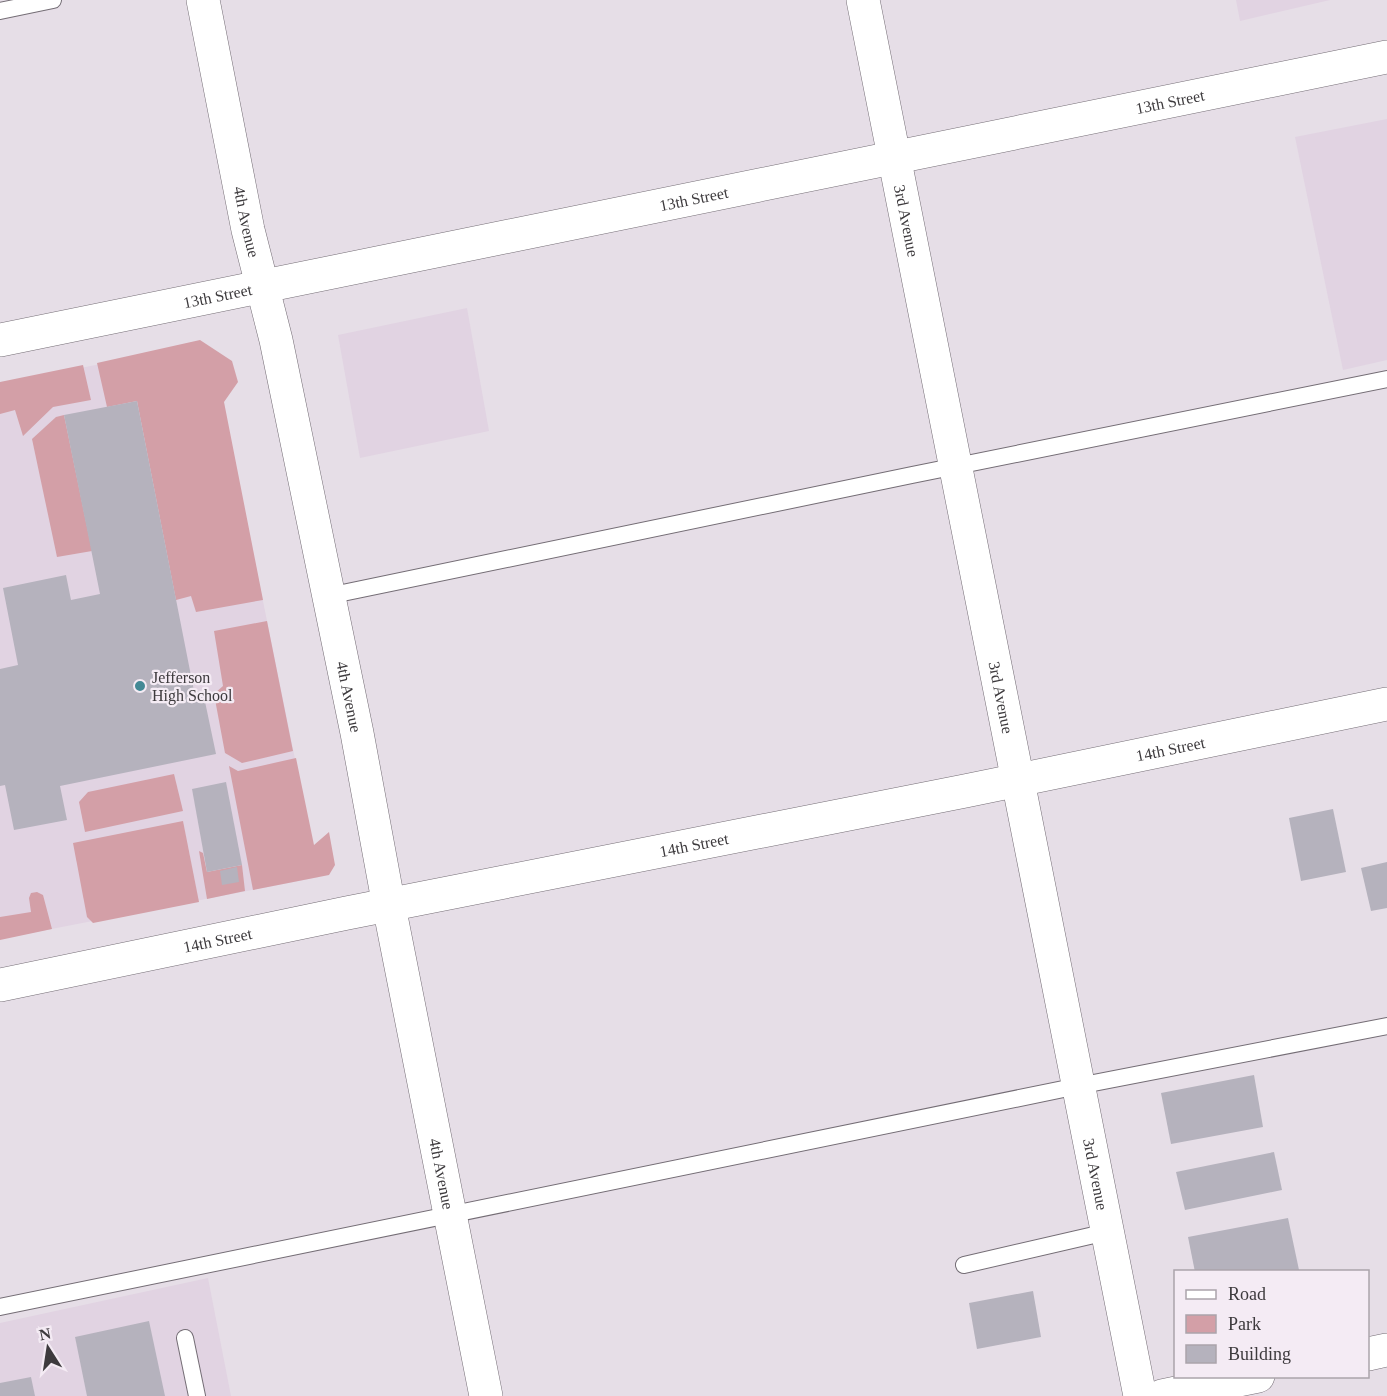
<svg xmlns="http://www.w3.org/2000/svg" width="1387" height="1396" viewBox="0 0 1387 1396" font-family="'Times New Roman',serif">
<rect width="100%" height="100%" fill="#e6dee7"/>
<!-- built -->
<g fill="#e1d3e2">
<polygon points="1236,0 1330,0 1240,21"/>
<polygon points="1387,119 1387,360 1343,370 1295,137"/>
<polygon points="467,308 489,431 360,458 338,335"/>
<polygon points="196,345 212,350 319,877 0,939 0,384"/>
<polygon points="208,1278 231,1396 0,1396 0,1323"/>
</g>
<!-- green -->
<g fill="#d39fa7">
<polygon points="200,340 232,361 238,382 224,402 263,600 196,612 191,596 176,600 137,401 107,407 97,363"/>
<polygon points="83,365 91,400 53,407 23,436 15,410 0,414 0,382"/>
<polygon points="64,415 92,551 57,557 32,439 56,417"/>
<polygon points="267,621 293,751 242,763 225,753 214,694 223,686 214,631"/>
<polygon points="296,758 314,845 329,832 335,865 329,875 253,890 229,766 238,771"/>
<polygon points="174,774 183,811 85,832 79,802 88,792"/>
<polygon points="183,821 199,902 93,923 87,917 73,843"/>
<polygon points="199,851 203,853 207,872 242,865 245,891 207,899"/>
<polygon points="37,892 43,895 52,929 0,940 0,917 31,912 29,898 31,893"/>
</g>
<!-- building -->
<g fill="#b5b2bd">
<polygon points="137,401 194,691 203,692 216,754 60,786 67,820 14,830 5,785 0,786 0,669 18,665 3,588 66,575 71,600 100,594 64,415"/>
<polygon points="226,782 242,865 207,872 192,789"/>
<polygon points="1333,809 1346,872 1301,881 1289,818"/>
<polygon points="1387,862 1387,908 1371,911 1361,868"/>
<polygon points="237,867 239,882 222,885 220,871"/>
<polygon points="1254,1075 1263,1127 1171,1144 1161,1093"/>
<polygon points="1274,1152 1282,1190 1185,1210 1176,1172"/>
<polygon points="1288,1218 1299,1270 1289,1272 1195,1272 1188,1237"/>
<polygon points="1033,1291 1041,1337 977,1349 969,1303"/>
<polygon points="149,1321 165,1396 87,1396 75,1337"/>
<polygon points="31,1377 35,1396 0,1396 0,1383"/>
</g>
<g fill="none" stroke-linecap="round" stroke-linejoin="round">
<defs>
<g id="lane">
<polyline points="0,11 53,0"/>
<polyline points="328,596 912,475 1387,379"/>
<polyline points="964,1265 1107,1232"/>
<polyline points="0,1307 1078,1086 1387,1026"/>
<polyline points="185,1338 197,1396"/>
</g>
<g id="street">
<path id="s1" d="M863 0 1140 1396"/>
<path id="s2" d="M0 985 347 913 965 791 1387 704"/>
<polyline points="1368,1354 1387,1350"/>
<polyline points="1162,1396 1258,1376"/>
</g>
<g id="secondary">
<path id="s3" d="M203 0 248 230 276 340 357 733 389 906 486 1396"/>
<path id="s4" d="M0 340 1387 57"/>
</g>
</defs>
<!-- lane casing -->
<use href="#lane" stroke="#746d75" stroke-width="18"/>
<!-- street casing -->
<use href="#street" stroke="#746d75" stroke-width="34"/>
<!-- secondary casing -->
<use href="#secondary" stroke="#746d75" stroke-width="34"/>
<!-- lane -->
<use href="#lane" stroke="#fff" stroke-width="16"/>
<!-- street -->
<use href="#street" stroke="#fff" stroke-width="33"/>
<!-- secondary -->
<use href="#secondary" stroke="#fff" stroke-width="33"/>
</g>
<!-- markers -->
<circle fill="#438995" stroke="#f4ebf4" stroke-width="2" cx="140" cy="686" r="6"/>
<g text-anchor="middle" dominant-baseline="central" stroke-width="4.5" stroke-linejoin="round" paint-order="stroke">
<!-- street labels -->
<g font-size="16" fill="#3d3a3d" stroke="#f4ebf4">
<text stroke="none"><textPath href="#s4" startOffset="1194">13th Street</textPath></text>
<text stroke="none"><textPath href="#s4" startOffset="708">13th Street</textPath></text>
<text stroke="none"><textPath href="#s1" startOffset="225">3rd Avenue</textPath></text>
<text stroke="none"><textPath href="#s3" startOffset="226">4th Avenue</textPath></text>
<text stroke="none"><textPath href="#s4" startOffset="222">13th Street</textPath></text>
<text stroke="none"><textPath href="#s3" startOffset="712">4th Avenue</textPath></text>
<text stroke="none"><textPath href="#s1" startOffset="711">3rd Avenue</textPath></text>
<text stroke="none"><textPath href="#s2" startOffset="1194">14th Street</textPath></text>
<text stroke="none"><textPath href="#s2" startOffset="708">14th Street</textPath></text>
<text stroke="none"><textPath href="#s2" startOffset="222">14th Street</textPath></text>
<text stroke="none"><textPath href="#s3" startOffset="1198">4th Avenue</textPath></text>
<text stroke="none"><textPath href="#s1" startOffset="1197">3rd Avenue</textPath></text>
</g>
<!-- poi labels -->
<g font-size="16" fill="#3d3a3d" stroke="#f4ebf4" text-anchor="start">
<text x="152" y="677">Jefferson<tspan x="152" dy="18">High School</tspan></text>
</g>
</g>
<!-- legend -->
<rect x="1174" y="1270" width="195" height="108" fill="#f4ebf4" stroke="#aba4ab" stroke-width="1.5"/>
<rect x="1186" y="1290" width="30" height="9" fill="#ffffff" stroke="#aba4ab" stroke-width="1.5"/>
<text x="1228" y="1300" font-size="18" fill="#3d3a3d">Road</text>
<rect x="1186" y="1315" width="30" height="18" fill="#d39fa7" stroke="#aba4ab" stroke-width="1.5"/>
<text x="1228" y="1330" font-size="18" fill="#3d3a3d">Park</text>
<rect x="1186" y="1345" width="30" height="18" fill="#b5b2bd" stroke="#aba4ab" stroke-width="1.5"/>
<text x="1228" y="1360" font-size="18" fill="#3d3a3d">Building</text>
<!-- north arrow -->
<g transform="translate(48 1348) rotate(348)" stroke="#f4ebf4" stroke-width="4.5" paint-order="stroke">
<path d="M0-4.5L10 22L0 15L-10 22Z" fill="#3d3a3d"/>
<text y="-9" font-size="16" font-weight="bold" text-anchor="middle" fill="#3d3a3d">N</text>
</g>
</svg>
